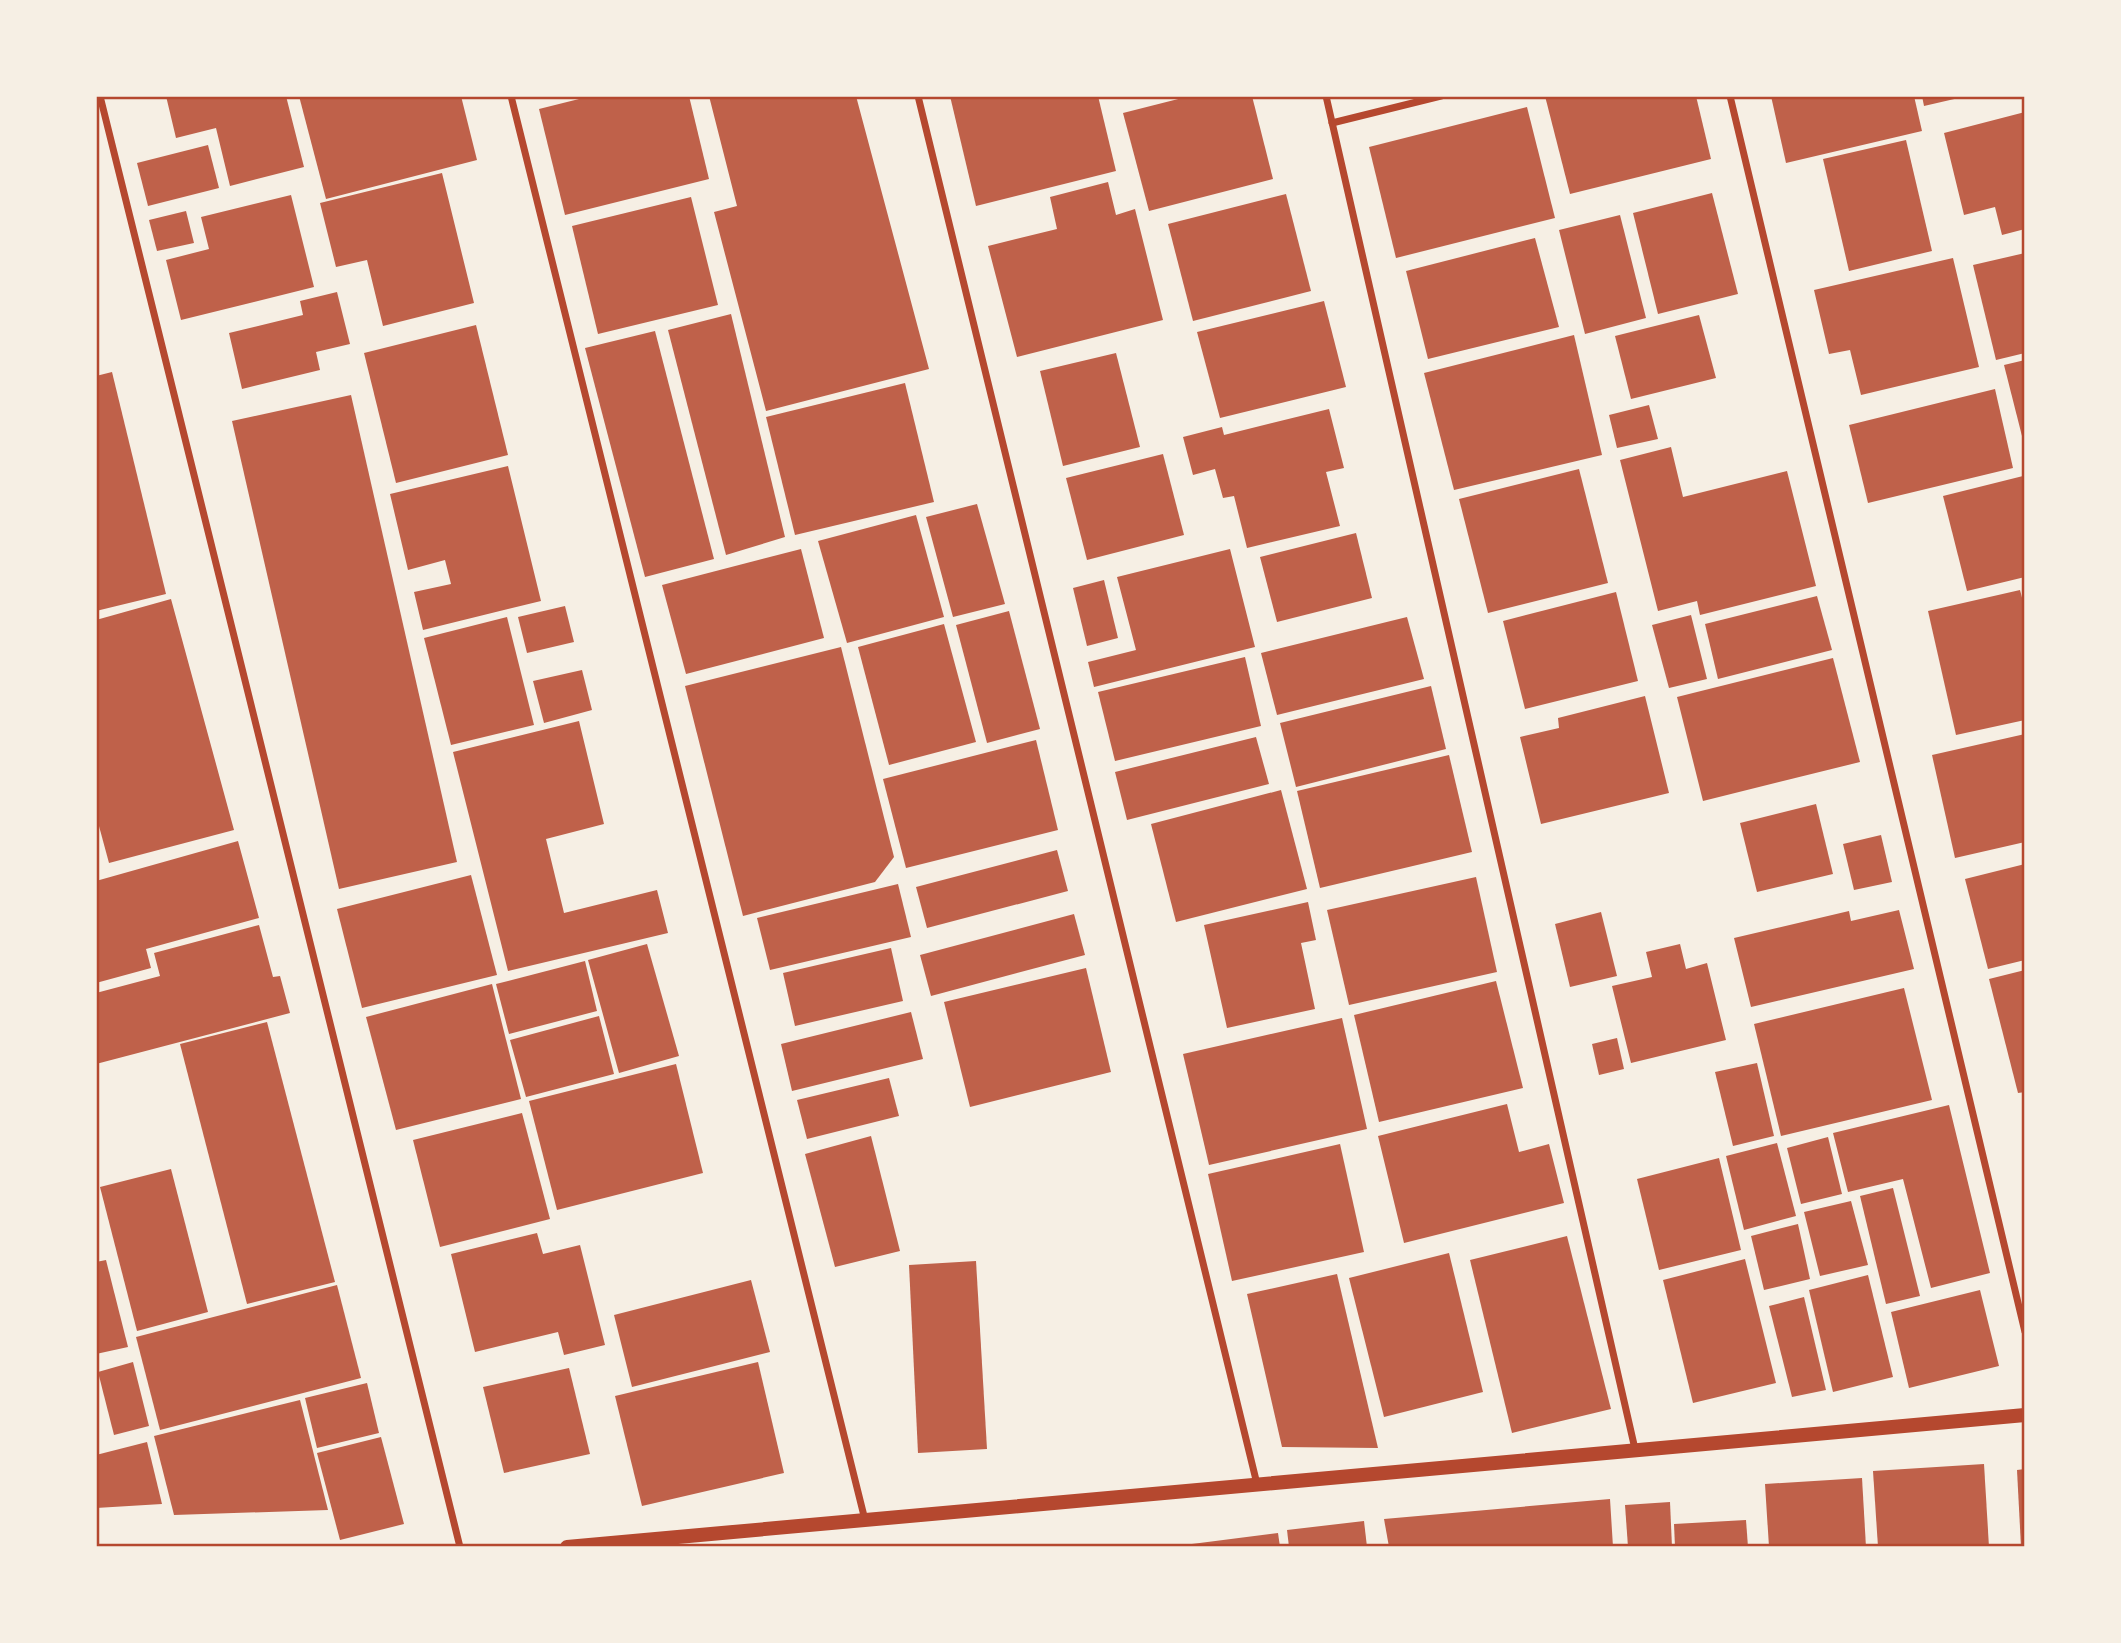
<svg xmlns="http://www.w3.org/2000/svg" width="2121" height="1643" viewBox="0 0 2121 1643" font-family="'Roboto Condensed',sans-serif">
<rect width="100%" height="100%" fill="#f6efe4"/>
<!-- building -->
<g fill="#bf614a">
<polygon points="166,96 286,96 304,167 230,186 216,128 176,138"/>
<polygon points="299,96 461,96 477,160 326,199"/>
<polygon points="591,96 689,96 709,179 565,215 539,109"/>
<polygon points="709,96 856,96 929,369 766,411 714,212 737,206"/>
<polygon points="950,96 1098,96 1116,171 976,206"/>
<polygon points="1190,96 1252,96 1273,179 1149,211 1123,113"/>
<polygon points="1545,96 1696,96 1711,159 1570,194"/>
<polygon points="1771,96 1914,96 1922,131 1786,163"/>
<polygon points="1922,96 1962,96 1963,97 1924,106"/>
<polygon points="1527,107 1555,218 1396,258 1369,147"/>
<polygon points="2025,112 2025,229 2002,235 1995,207 1964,215 1944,133"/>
<polygon points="1906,140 1932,251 1849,271 1823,159"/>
<polygon points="208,145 219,188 148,206 137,163"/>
<polygon points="442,173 474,303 383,326 367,260 336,267 320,203"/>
<polygon points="1108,182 1116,215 1135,209 1163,320 1017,357 988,246 1057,229 1050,197"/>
<polygon points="1712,193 1738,294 1658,314 1633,213"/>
<polygon points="1286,194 1311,291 1193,321 1168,224"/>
<polygon points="291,195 314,287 181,320 166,260 209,249 201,217"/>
<polygon points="691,197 718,305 598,334 572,226"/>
<polygon points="186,211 194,243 157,251 149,220"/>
<polygon points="1620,215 1646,318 1585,334 1559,230"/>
<polygon points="1535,238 1559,327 1428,359 1406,271"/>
<polygon points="2025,253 2025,353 1996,360 1973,265"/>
<polygon points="1953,258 1979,367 1861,395 1850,350 1829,354 1814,290"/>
<polygon points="337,292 350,344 316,352 320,370 242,389 229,333 303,315 300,301"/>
<polygon points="1324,301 1346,387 1220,418 1197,332"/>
<polygon points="731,314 785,537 726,555 668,330"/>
<polygon points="1699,315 1716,378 1631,399 1615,336"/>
<polygon points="476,325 508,455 396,483 364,353"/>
<polygon points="655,331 714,559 645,577 585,348"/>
<polygon points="1574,335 1602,455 1454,490 1424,373"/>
<polygon points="1116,353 1140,447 1063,466 1040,371"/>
<polygon points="2025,360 2025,444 2024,444 2004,365"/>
<polygon points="112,372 166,594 96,611 96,376"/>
<polygon points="905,383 934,502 795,535 766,417"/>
<polygon points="1995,389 2013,468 1868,503 1849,425"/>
<polygon points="351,395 457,862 339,889 232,421"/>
<polygon points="1649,405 1658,439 1617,448 1609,415"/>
<polygon points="1329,409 1344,468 1326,472 1340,526 1247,548 1234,496 1223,498 1215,469 1193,475 1183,437 1222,427 1224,435"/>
<polygon points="1671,447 1683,497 1787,471 1816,586 1700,615 1697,601 1658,611 1620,460"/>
<polygon points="1163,454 1184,535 1087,560 1066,478"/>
<polygon points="508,466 541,601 423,630 414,592 451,584 445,560 408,570 390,494"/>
<polygon points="1579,469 1608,583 1488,613 1459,499"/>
<polygon points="2023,476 2025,577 1967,591 1943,496"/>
<polygon points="977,504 1005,604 953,617 926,517"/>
<polygon points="916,515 944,617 847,643 818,541"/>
<polygon points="1356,533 1372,598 1277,622 1260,557"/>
<polygon points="801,549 824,638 686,674 662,585"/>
<polygon points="1230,549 1255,647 1094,687 1088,662 1136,650 1117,577"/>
<polygon points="1104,580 1118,638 1087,646 1073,588"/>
<polygon points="2020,590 2025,609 2025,720 1956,735 1928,611"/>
<polygon points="1616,592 1638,681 1525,709 1503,621"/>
<polygon points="1817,596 1832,650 1718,679 1705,624"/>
<polygon points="171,599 234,830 109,863 96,815 96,620"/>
<polygon points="565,606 574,642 527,653 518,617"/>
<polygon points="1009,611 1040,729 987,743 956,625"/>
<polygon points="1691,615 1707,679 1669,688 1652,625"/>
<polygon points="507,617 534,725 451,745 424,638"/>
<polygon points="1407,617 1424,679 1277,715 1261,653"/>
<polygon points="944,624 976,742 889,765 858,647"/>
<polygon points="841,647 894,857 875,882 743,916 685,686"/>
<polygon points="1245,657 1261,726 1115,761 1098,692"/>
<polygon points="1833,658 1860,762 1703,801 1677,697"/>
<polygon points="582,670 592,710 544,723 533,681"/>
<polygon points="1431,686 1446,749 1296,787 1280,723"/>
<polygon points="1645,696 1669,793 1541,824 1520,737 1559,728 1558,718"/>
<polygon points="579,721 604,824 546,839 564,913 657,890 668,933 508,971 453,752"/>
<polygon points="2025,734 2025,842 1955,858 1932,755"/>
<polygon points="1256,737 1269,784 1127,820 1115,772"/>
<polygon points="1036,740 1058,830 906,868 883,779"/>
<polygon points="1449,755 1472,852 1320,888 1297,791"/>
<polygon points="1281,790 1307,889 1176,922 1151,824"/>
<polygon points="1816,804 1833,874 1757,892 1740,823"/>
<polygon points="1881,835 1892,882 1854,890 1843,844"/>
<polygon points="238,841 259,918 146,949 151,968 96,983 96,881"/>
<polygon points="1057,850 1068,891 927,928 916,887"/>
<polygon points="2025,864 2025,960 1988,969 1965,879"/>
<polygon points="471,875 497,975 362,1008 337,909"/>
<polygon points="1476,877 1497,972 1349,1005 1327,910"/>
<polygon points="898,884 911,937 770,970 757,918"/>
<polygon points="1308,902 1316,940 1301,943 1315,1009 1227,1028 1204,925"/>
<polygon points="1899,910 1914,969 1751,1007 1734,938 1849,911 1851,921"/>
<polygon points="1601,912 1617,976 1570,987 1555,924"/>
<polygon points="1074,914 1085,955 931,996 920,955"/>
<polygon points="259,925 273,977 280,976 290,1013 96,1064 96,993 160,976 154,953"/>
<polygon points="647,944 679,1056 619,1073 588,960"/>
<polygon points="1680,944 1686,969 1707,963 1726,1040 1631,1063 1612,986 1652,977 1646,952"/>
<polygon points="891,948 903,1001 795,1026 783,973"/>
<polygon points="585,961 597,1011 509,1034 496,984"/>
<polygon points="1086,968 1111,1072 970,1107 944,1002"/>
<polygon points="2025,970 2025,1092 2018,1093 1989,979"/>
<polygon points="1496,981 1523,1088 1379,1122 1354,1015"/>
<polygon points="492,984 521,1099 396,1130 366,1017"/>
<polygon points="1904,988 1932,1100 1781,1136 1754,1024"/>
<polygon points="911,1012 923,1059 792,1091 781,1044"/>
<polygon points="599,1016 614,1074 526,1097 510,1040"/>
<polygon points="1342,1018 1367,1129 1209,1165 1183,1054"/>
<polygon points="267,1022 335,1282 247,1304 180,1044"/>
<polygon points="1617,1038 1624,1069 1599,1075 1592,1044"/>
<polygon points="1757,1063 1774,1136 1733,1146 1715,1072"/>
<polygon points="676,1064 703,1173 557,1210 529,1101"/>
<polygon points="889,1078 899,1116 807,1139 797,1100"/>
<polygon points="1507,1104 1519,1152 1549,1144 1564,1203 1404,1243 1378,1136"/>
<polygon points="1949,1105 1990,1273 1931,1288 1903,1179 1848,1192 1833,1133"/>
<polygon points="522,1113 550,1219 440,1247 413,1140"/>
<polygon points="871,1136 900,1251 835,1267 805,1154"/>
<polygon points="1828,1137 1842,1194 1801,1204 1787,1148"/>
<polygon points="1777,1143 1796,1216 1744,1230 1726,1156"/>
<polygon points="1340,1144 1364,1252 1232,1281 1208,1174"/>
<polygon points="1719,1158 1741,1250 1659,1270 1637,1179"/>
<polygon points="171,1169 208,1312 137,1331 100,1187"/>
<polygon points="1893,1188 1920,1296 1886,1304 1860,1196"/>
<polygon points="1851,1201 1868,1265 1820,1276 1804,1212"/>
<polygon points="1798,1224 1810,1279 1764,1290 1751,1236"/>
<polygon points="537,1233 543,1254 580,1245 605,1345 564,1355 558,1332 475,1352 451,1254"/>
<polygon points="1567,1236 1611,1409 1512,1433 1470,1260"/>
<polygon points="1449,1253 1483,1392 1384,1417 1349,1278"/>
<polygon points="1745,1259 1776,1383 1693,1403 1663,1280"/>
<polygon points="106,1260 128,1347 96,1354 96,1262"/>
<polygon points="976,1261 987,1449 918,1453 909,1265"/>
<polygon points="1337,1274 1378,1448 1282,1447 1247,1294"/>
<polygon points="1868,1275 1893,1377 1833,1392 1809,1290"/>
<polygon points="751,1280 770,1352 632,1387 614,1315"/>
<polygon points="337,1285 361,1378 160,1430 136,1337"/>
<polygon points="1980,1290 1999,1366 1909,1388 1891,1312"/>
<polygon points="1804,1297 1826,1390 1792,1397 1769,1306"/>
<polygon points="133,1362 149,1426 114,1435 98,1372"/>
<polygon points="758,1362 784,1473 642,1506 615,1396"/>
<polygon points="569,1368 590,1454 504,1473 483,1387"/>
<polygon points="367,1383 379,1433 317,1448 305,1398"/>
<polygon points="300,1400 328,1510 174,1515 154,1436"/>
<polygon points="381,1437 404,1524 340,1540 317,1453"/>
<polygon points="147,1442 162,1504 96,1508 96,1455"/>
<polygon points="1984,1464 1989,1547 1878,1547 1873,1471"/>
<polygon points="2025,1469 2025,1547 2021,1547 2017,1470"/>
<polygon points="1862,1478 1866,1547 1769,1547 1765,1484"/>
<polygon points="1610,1499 1613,1547 1389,1547 1384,1519"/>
<polygon points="1670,1502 1672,1547 1628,1547 1625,1505"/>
<polygon points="1746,1520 1748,1547 1675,1547 1674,1524"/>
<polygon points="1364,1521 1367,1547 1289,1547 1287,1530"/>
<polygon points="1278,1533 1280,1547 1184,1547 1184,1545"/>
</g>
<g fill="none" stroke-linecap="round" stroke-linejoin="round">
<!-- minor -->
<g stroke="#b5482f" stroke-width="7">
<polyline points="100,96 460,1547"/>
<polyline points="511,96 865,1520"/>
<polyline points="918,96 1257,1484"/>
<polyline points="1326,96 1635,1449"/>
<polyline points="1730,96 2025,1332"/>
<polyline points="1332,123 1441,96"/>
</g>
<!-- secondary -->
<polyline stroke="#b5482f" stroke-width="14" points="567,1547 2025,1415"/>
</g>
<!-- border -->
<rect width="2121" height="1643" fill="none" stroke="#f6efe4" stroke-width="196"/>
<rect x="98" y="98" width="1925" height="1447" fill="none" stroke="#b5482f" stroke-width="2.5"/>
</svg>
